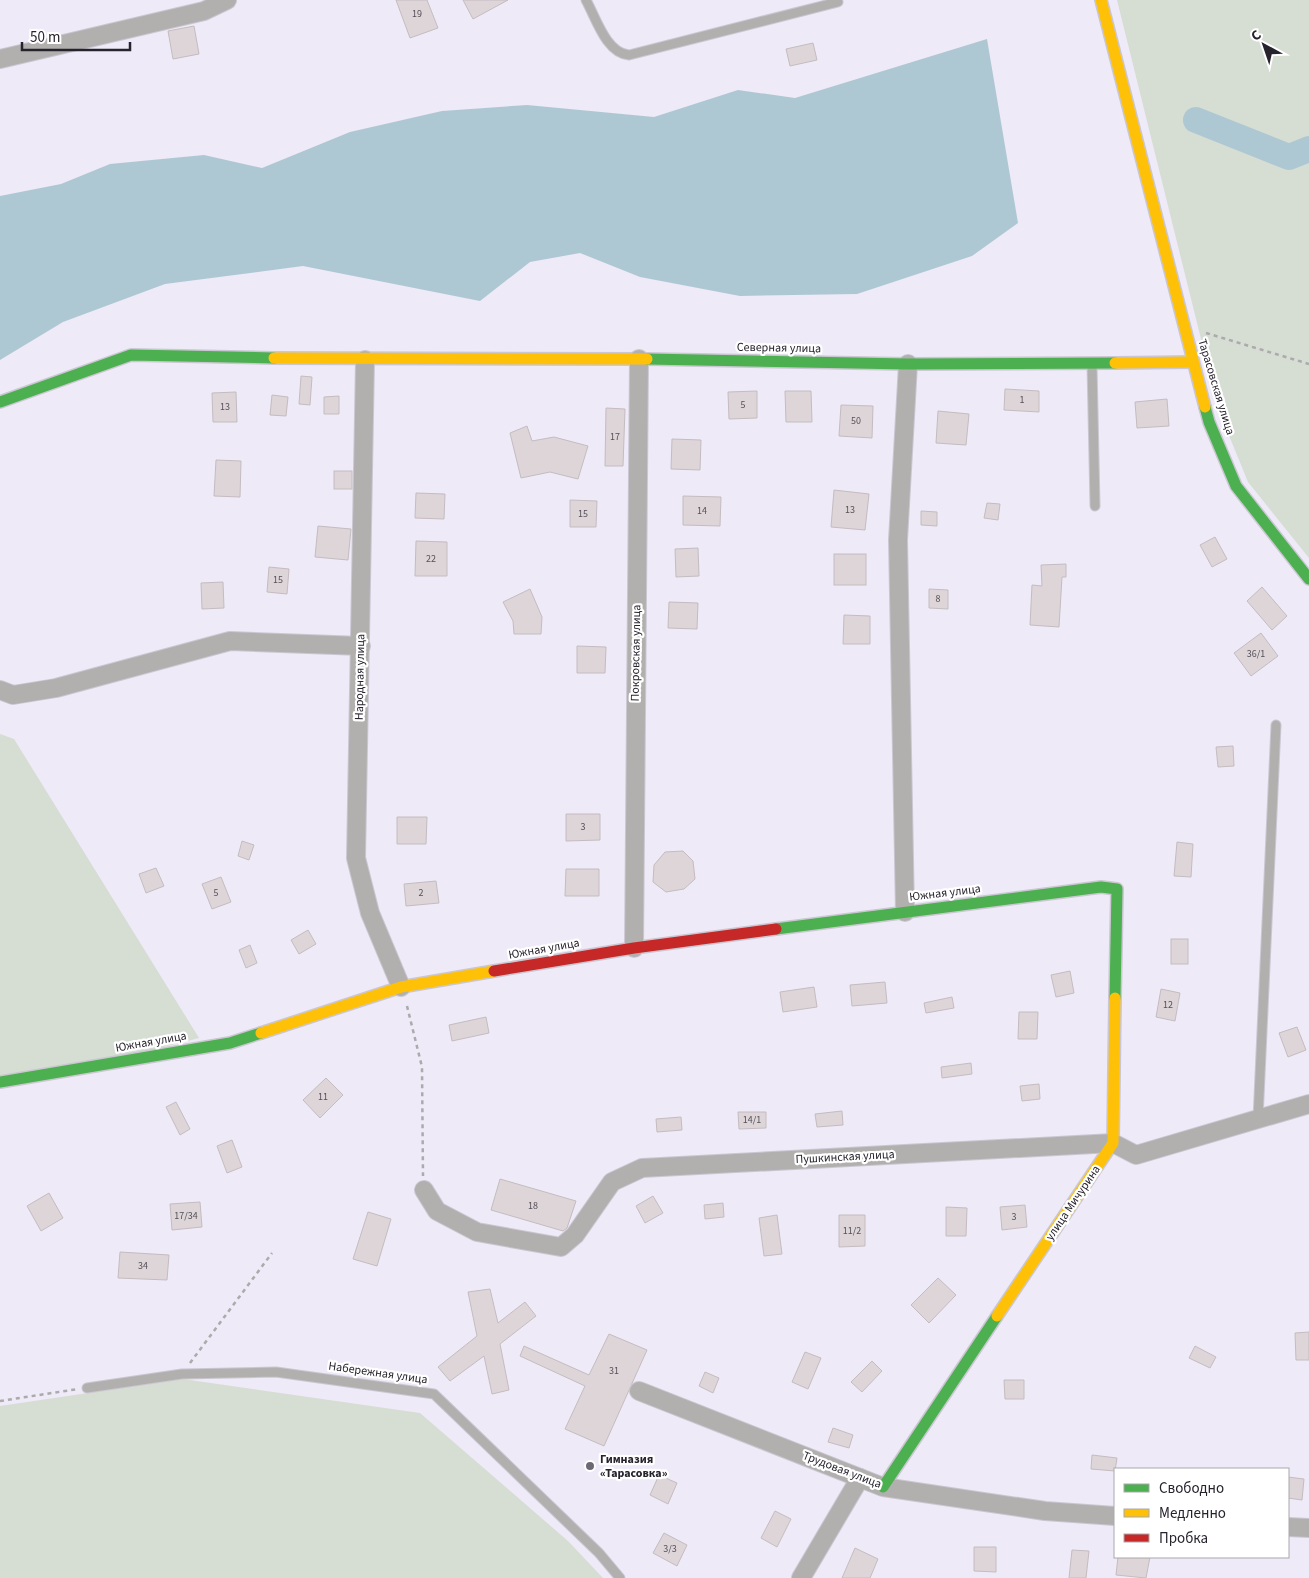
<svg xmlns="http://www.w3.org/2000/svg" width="1309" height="1578" viewBox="0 0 1309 1578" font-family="'Source Sans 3',sans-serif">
<rect width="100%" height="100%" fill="#eeeaf7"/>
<!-- green -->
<g fill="#d6ddd3">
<polygon points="1117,0 1309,0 1309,558 1248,482 1228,433 1225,399 1201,339"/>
<polygon points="0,734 14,739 199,1038 0,1089"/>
<polygon points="183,1379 420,1413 568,1541 603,1578 0,1578 0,1406"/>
</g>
<!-- water -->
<polygon fill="#aec8d3" points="987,39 1018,223 972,256 857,294 740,296 640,277 580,253 530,262 480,301 303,266 165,284 63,322 0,360 0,196 61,184 110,164 204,155 262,168 350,132 442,111 527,105 654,117 738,90 795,98"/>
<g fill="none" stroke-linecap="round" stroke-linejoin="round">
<!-- river -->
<polyline stroke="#aec8d3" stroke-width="26" points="1196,120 1289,157 1309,149"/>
</g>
<!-- building -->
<g fill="#ddd5d8" stroke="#c4bcc0">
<polygon points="396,0 427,0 438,28 410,38"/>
<polygon points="463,0 508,0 473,19"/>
<polygon points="194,26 199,54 173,59 168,31"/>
<polygon points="813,43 817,60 790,66 786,49"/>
<polygon points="301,376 312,377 310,405 299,404"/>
<polygon points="1005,389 1039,391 1039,412 1004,410"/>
<polygon points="757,391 757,418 729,419 728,392"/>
<polygon points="785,391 811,391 812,422 786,422"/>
<polygon points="236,392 237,422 213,422 212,393"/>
<polygon points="272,395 288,397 286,416 270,415"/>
<polygon points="339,396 339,414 324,414 324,397"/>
<polygon points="1167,399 1169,426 1137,428 1135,402"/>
<polygon points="841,405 873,406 872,438 839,436"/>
<polygon points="606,408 625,409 623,466 605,466"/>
<polygon points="938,411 969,414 966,445 936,443"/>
<polygon points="527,426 532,441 554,437 588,446 578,479 550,472 521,478 510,433"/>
<polygon points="672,439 701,440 700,470 671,469"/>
<polygon points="216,460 241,461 240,497 214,496"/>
<rect x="334" y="471" width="18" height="18"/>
<polygon points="834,490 869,494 865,530 831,527"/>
<polygon points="416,493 445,494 444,519 415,518"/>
<polygon points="683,496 721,497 720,526 683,525"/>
<polygon points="570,500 597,501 596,527 570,527"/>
<polygon points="987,503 1000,504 998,520 984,518"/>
<polygon points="921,511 937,512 937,526 921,525"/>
<polygon points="318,526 351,529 348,560 315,557"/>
<polygon points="1215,537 1227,559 1212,567 1200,545"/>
<polygon points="416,541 447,542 447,576 415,576"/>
<polygon points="698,548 699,576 676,577 675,549"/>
<rect x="834" y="554" width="32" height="31"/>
<polygon points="1066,564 1066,577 1062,577 1059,627 1030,625 1032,585 1042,586 1041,565"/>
<polygon points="269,567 289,569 287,594 267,592"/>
<polygon points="223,582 224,608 202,609 201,583"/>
<polygon points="1262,587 1287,616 1272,630 1247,601"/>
<polygon points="530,589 542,617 541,634 514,634 513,621 503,602"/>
<polygon points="929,589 948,590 948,609 929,608"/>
<polygon points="669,602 698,603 697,629 668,628"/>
<polygon points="844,615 870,616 870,644 843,644"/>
<polygon points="1261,633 1278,656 1251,676 1234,653"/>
<polygon points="577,646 606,647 605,673 577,673"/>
<polygon points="1233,746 1234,766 1218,767 1216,747"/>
<polygon points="566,814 600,814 600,840 566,841"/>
<polygon points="397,817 427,817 426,844 397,844"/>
<polygon points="242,841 254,845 249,860 238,856"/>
<polygon points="1177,842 1193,844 1191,877 1174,876"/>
<polygon points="683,851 693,861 695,879 684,889 666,892 653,882 654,865 665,852"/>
<polygon points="156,868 164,886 146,893 139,874"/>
<polygon points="566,869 599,869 599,896 565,896"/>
<polygon points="221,877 231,902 212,909 202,884"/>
<polygon points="436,881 439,903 406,906 404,884"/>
<polygon points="308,930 316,944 299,954 291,940"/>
<rect x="1171" y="939" width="17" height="25"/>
<polygon points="250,945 257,963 246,968 239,950"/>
<polygon points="1070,971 1074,993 1056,997 1051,975"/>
<polygon points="885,982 887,1003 852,1006 850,985"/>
<polygon points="814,987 817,1007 783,1012 780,992"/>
<polygon points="1161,989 1180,993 1175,1021 1156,1017"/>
<polygon points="952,997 954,1008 926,1013 924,1003"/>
<polygon points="1019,1012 1038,1012 1037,1039 1018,1039"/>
<polygon points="486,1017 489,1033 452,1041 449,1025"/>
<polygon points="1297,1027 1306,1050 1288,1057 1279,1033"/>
<polygon points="971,1063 972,1074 942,1078 941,1067"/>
<polygon points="326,1078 343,1095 320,1118 303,1100"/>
<polygon points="1039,1084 1040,1099 1022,1101 1020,1086"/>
<polygon points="176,1102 190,1129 180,1135 166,1107"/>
<polygon points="842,1111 843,1125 817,1127 815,1114"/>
<polygon points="738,1112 766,1112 766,1128 739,1129"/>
<polygon points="681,1117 682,1130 657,1132 656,1119"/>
<polygon points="232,1140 242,1167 227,1173 217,1146"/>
<polygon points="500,1179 576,1201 567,1228 563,1231 491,1210"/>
<polygon points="49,1193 63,1218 41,1231 27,1206"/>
<polygon points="653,1196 663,1213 645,1223 636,1206"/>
<polygon points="200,1202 202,1227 172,1230 170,1204"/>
<polygon points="723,1203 724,1217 705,1219 704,1205"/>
<polygon points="1025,1205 1027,1227 1002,1230 1000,1207"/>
<polygon points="946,1207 967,1208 966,1236 946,1236"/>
<polygon points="368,1212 391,1219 377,1266 353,1259"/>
<polygon points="777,1215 782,1254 764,1256 759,1218"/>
<polygon points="839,1215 865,1215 865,1246 839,1247"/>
<polygon points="120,1252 169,1255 167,1280 118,1278"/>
<polygon points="938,1278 956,1295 929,1323 911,1305"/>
<polygon points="490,1289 498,1323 525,1302 536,1316 500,1344 509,1390 492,1394 484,1356 450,1381 438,1367 477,1336 468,1292"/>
<polygon points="1309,1332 1309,1360 1296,1360 1295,1333"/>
<polygon points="609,1334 647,1350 604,1446 565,1429 585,1386 520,1356 524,1346 589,1375"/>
<polygon points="1195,1346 1216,1357 1210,1368 1189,1358"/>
<polygon points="805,1352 821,1358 808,1389 792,1382"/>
<polygon points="872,1361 882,1371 862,1392 851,1382"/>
<polygon points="705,1372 719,1378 713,1393 699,1386"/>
<polygon points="1004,1380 1024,1380 1024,1399 1005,1399"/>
<polygon points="833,1428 853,1435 849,1448 828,1442"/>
<polygon points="1092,1455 1117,1458 1115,1471 1091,1469"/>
<polygon points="659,1475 677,1483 668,1504 650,1495"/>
<polygon points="1288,1477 1304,1479 1302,1500 1288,1498"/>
<polygon points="775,1511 791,1519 777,1547 761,1538"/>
<polygon points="664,1533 687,1545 677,1566 653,1553"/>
<polygon points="974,1547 996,1547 996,1572 974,1571"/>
<polygon points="855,1548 878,1559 870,1578 842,1578"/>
<polygon points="1072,1550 1089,1551 1086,1578 1069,1578"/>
<polygon points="1118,1557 1150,1557 1146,1578 1116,1575"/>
</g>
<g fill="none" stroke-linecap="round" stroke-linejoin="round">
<defs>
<g id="lane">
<path d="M586 0C596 18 606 53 629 55L838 2"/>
<polyline points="1092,365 1095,506"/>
<polyline points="1258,1119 1276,725"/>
<polyline points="87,1388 182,1374 276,1372 434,1394 599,1553 620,1578"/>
</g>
<g id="street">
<polyline points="0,59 204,11 227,0"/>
<polyline points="365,360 356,858 370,913 401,987"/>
<polyline points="0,690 13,695 56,688 230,641 361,646"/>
<polyline points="905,912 898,540 908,364"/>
<polyline points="634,948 639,359"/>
<polyline points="424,1190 437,1211 477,1232 561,1247 575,1235 612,1182 642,1168 1113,1143 1136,1155 1309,1104"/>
<polyline points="639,1391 883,1487 1045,1511 1115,1516"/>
<polyline points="1288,1527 1309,1528"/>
<polyline points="801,1578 860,1478"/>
</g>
<g id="fast">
<polyline points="647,359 908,364 1115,363"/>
<polyline points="0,402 131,355 274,358"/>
<polyline points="1205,407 1209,422 1236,486 1309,579"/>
<polyline points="776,929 1101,887 1117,889 1115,998"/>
<polyline points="0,1082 230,1043 261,1033"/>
<polyline points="883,1487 997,1316"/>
</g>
<g id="slow">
<polyline points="1101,0 1205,407"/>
<polyline points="274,358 647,359"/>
<polyline points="1115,363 1193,362"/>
<polyline points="261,1033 401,987 494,971"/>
<polyline points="997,1316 1113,1143 1115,998"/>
</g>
<polyline id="jam" points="494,971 634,948 776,929"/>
</defs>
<!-- lane casing -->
<use href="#lane" stroke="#cbc7d2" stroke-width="11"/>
<!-- street casing -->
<use href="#street" stroke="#cbc7d2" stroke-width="20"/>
<!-- fast casing -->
<use href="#fast" stroke="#cbc7d2" stroke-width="14"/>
<!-- slow casing -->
<use href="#slow" stroke="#cbc7d2" stroke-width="14"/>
<!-- jam casing -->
<use href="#jam" stroke="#cbc7d2" stroke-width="14"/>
<!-- path -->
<g stroke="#acaaac" stroke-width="2.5" stroke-dasharray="4 4" stroke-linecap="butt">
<polyline points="1206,333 1309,364"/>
<polyline points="407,1006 422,1067 423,1176"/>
<polyline points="190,1363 272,1253"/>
<polyline points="0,1401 78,1389"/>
</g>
<!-- lane -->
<use href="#lane" stroke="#b2b0ae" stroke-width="9"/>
<!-- street -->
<use href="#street" stroke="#b2b0ae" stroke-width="18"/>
<!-- fast -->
<use href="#fast" stroke="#4caf50" stroke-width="11"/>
<!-- slow -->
<use href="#slow" stroke="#ffc107" stroke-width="11"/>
<!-- jam -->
<use href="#jam" stroke="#c62828" stroke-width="11"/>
</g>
<!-- markers -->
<circle fill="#6d6974" stroke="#fff" stroke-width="2" cx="590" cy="1466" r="5"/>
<g text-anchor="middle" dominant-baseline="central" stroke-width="4.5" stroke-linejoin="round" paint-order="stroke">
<!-- number labels -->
<g font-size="10" fill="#565059">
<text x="417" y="14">19</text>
<text x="1022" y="400">1</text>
<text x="743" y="405">5</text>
<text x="225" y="407">13</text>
<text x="856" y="421">50</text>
<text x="615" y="437">17</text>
<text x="850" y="510">13</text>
<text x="702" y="511">14</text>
<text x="583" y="514">15</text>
<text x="431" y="559">22</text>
<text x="278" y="580">15</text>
<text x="938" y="599">8</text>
<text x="1256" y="654">36/1</text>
<text x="583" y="827">3</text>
<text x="216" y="893">5</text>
<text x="421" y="893">2</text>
<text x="1168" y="1005">12</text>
<text x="323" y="1097">11</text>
<text x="752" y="1120">14/1</text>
<text x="533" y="1206">18</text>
<text x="186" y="1216">17/34</text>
<text x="1014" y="1217">3</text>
<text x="852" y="1231">11/2</text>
<text x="143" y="1266">34</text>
<text x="614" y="1371">31</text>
<text x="670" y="1549">3/3</text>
</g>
<!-- street labels -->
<g font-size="12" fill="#27232d" stroke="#fff">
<text transform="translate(779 348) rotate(1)">Северная улица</text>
<text transform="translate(1216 387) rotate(73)">Тарасовская улица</text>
<text transform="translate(636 653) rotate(-89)">Покровская улица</text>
<text transform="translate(360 677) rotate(-89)">Народная улица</text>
<text transform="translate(945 893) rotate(-7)">Южная улица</text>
<text transform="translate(544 949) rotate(-10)">Южная улица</text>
<text transform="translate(151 1042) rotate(-10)">Южная улица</text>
<text transform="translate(845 1157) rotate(-3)">Пушкинская улица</text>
<text transform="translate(1073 1203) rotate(-56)">улица Мичурина</text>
<text transform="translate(378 1373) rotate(8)">Набережная улица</text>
<text transform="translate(842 1470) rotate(21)">Трудовая улица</text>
</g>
<!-- poi labels -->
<g font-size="12" font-weight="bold" fill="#27232d" stroke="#fff" text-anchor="start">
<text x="600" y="1459">Гимназия<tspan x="600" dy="14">«Тарасовка»</tspan></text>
</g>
</g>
<!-- legend -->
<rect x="1114" y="1468" width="175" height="90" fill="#ffffff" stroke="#a9a7ab"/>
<rect x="1124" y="1484" width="25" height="8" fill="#4caf50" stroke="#a9a7ab"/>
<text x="1159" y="1493" font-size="15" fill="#27232d">Свободно</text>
<rect x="1124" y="1509" width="25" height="8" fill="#ffc107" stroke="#a9a7ab"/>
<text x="1159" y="1518" font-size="15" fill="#27232d">Медленно</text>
<rect x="1124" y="1534" width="25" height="8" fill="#c62828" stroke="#a9a7ab"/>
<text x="1159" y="1543" font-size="15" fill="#27232d">Пробка</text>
<!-- north arrow -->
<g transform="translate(1264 45) rotate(320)" stroke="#ffffff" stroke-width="4" paint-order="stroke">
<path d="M0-4L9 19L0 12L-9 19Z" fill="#27232d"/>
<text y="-8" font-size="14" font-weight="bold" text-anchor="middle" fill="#27232d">С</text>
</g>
<!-- scale -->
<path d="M22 42v8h108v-8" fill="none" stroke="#27232d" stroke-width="2.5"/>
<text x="30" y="42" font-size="15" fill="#27232d" stroke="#ffffff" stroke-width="4" paint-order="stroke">50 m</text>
</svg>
